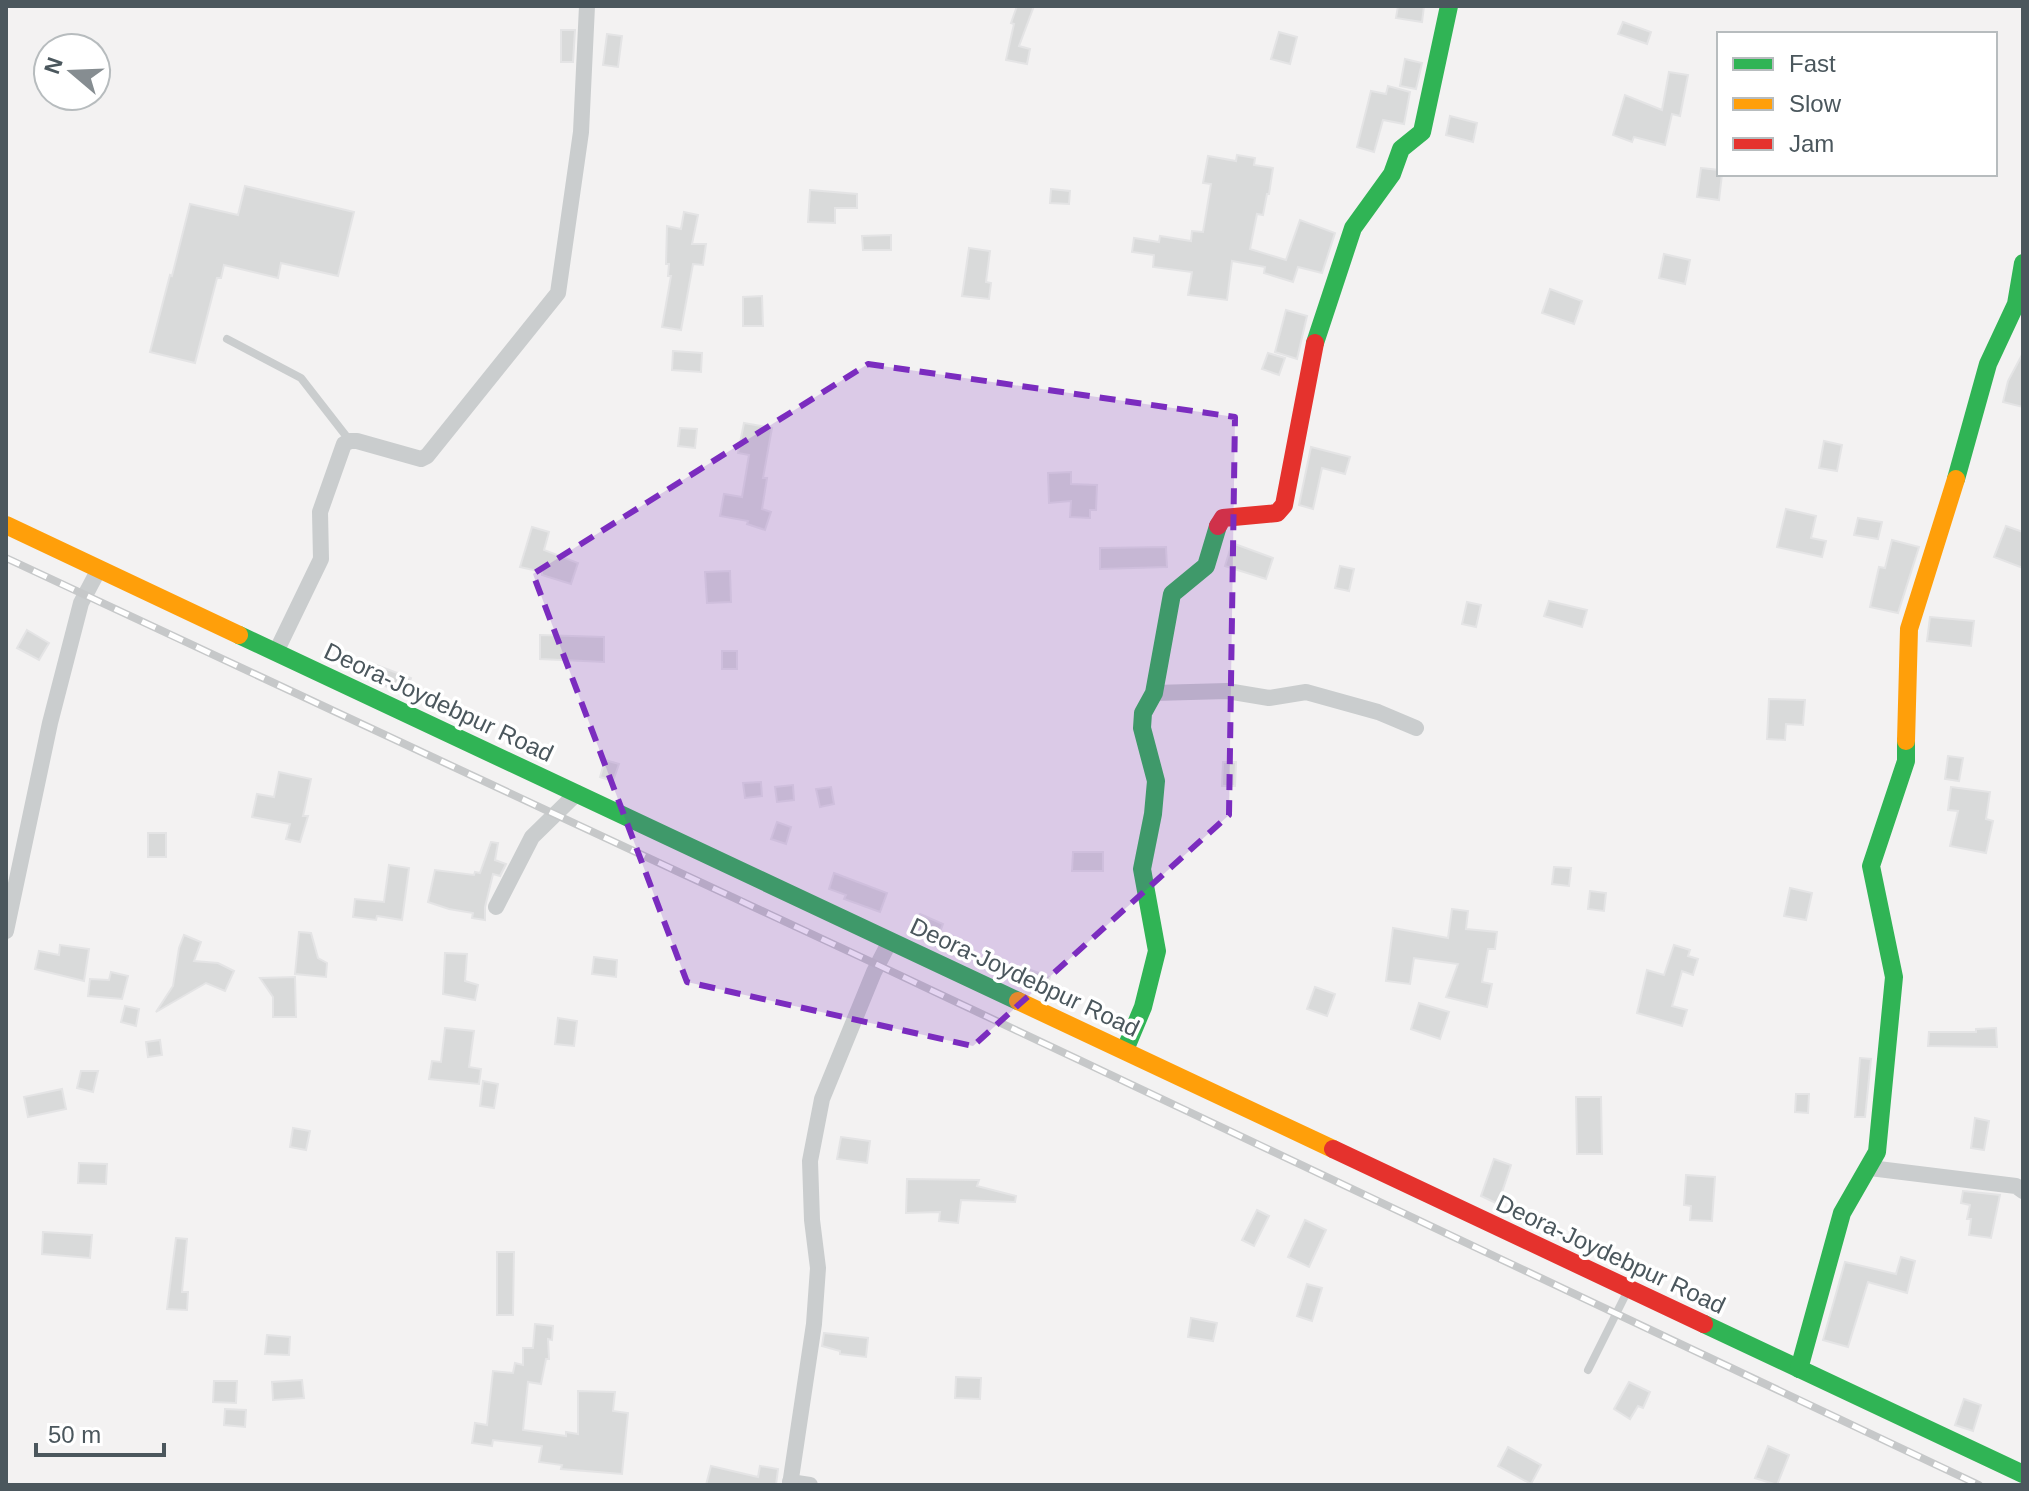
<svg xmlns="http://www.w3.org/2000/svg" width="2029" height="1491" viewBox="0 0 2029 1491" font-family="Arial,sans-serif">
<rect width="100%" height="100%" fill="#f3f2f2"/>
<!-- building -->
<g fill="#d9dada" stroke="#e4e4e5" stroke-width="2">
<polygon points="1017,6 1034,6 1019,46 1030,49 1027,64 1006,60 1014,24 1011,23"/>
<polygon points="1398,6 1424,6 1422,22 1396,18"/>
<polygon points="1623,22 1651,32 1647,44 1618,34"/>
<polygon points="561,30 575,30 573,62 561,62"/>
<polygon points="1279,32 1297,37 1290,64 1271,59"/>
<polygon points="607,34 622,36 618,67 603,65"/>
<polygon points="1405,59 1422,63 1416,89 1400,86"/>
<polygon points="1669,72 1688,75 1680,116 1672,114 1665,145 1634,137 1632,142 1613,135 1625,95 1662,110"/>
<polygon points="1388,86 1410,92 1404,124 1383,120 1374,152 1357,147 1371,91 1386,94"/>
<polygon points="1450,116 1477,123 1473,142 1446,135"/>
<polygon points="1237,155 1255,158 1254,165 1273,168 1269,194 1267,194 1263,215 1257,214 1250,249 1286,260 1300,220 1335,233 1322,273 1298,267 1293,282 1264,273 1265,267 1232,261 1227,300 1188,295 1192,272 1153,267 1154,255 1132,252 1134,238 1159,242 1160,236 1191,241 1192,231 1203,232 1211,184 1203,183 1208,156 1236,161"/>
<polygon points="1701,168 1719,170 1719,174 1722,174 1719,200 1697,197"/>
<polygon points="245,186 354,212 338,276 281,263 278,278 224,265 221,278 217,278 195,363 150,352 170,275 172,276 190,204 238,215"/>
<polygon points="1051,189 1070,191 1069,204 1050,203"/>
<polygon points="810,190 857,194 857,208 835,208 835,223 808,222"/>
<polygon points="684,212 698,215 692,244 706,244 703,265 693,264 681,330 662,327 671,276 668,276 669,264 666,264 667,226 681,229"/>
<polygon points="891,235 891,250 863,250 862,236"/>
<polygon points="969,248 990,251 986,282 991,283 989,299 962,296"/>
<polygon points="1664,254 1690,260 1685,284 1659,278"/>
<polygon points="1550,289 1582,301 1574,324 1542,313"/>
<polygon points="762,296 763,326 743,326 743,297"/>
<polygon points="1286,310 1307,316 1297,359 1275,352"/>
<polygon points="673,351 702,353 701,372 672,370"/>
<polygon points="1268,353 1285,358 1279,375 1262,369"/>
<polygon points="2023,353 2023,407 2003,402 2008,381"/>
<polygon points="744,423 772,428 763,478 767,478 762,509 771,512 765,530 747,524 748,521 720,516 724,494 742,497 749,455 738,453"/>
<polygon points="680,428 697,429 695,448 678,446"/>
<polygon points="1824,441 1842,445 1837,471 1819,468"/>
<polygon points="1311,447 1350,457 1345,474 1322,468 1313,509 1299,505"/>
<polygon points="1071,472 1071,484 1097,485 1096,510 1090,510 1090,518 1070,517 1071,501 1049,503 1048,473"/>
<polygon points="1786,509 1816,516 1811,538 1826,541 1822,557 1777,547"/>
<polygon points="1858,518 1882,522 1878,539 1854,535"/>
<polygon points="2006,526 2023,532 2023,568 1994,557"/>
<polygon points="532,527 549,532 544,550 578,563 571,584 542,575 542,572 520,567"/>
<polygon points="1892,540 1919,547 1898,613 1870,607 1879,567 1885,568"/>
<polygon points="1232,543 1273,558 1266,579 1225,566"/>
<polygon points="1166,547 1167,567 1100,569 1100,548"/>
<polygon points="1340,566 1354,569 1349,591 1335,588"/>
<polygon points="730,571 731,602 707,603 705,572"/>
<polygon points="1549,601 1587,610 1582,627 1544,616"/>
<polygon points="1467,602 1481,605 1476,627 1462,624"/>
<polygon points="1930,617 1974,621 1971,646 1927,641"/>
<polygon points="27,630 49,643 39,660 17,648"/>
<polygon points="540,635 604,637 604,662 540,659"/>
<rect x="722" y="651" width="15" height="18"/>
<polygon points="368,662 411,678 405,695 363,676"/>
<polygon points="1769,699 1805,700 1803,725 1786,724 1785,740 1767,739"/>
<polygon points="1948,756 1963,758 1959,781 1945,779"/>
<polygon points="605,760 619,764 613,781 600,777"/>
<polygon points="1223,762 1236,762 1235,786 1222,786"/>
<polygon points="279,772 311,779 303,816 308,816 300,842 286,839 290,824 252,817 257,794 274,797"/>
<polygon points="761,782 762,796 745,798 743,783"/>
<polygon points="793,785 794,800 777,802 775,787"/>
<polygon points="831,787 834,804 820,807 816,789"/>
<polygon points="1951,787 1990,792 1986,819 1993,821 1986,853 1950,846 1958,811 1948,810"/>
<polygon points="777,822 791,827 786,844 771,839"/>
<rect x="148" y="833" width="18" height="24"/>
<polygon points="491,842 498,843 495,860 506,864 500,876 493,874 485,907 485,920 472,918 473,913 449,909 428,902 435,870 474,875 475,872 480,873"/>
<polygon points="1073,852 1103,852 1103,871 1072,871"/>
<polygon points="389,865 409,868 402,920 377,916 376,920 353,917 355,899 384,902"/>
<polygon points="1554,867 1571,868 1569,886 1552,884"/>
<polygon points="834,873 887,893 880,912 844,899 846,895 829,889"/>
<polygon points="1790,888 1812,893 1806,920 1784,916"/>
<polygon points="1590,891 1606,893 1604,911 1588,909"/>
<polygon points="1452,909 1468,911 1466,929 1497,932 1495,949 1488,949 1482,982 1492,984 1487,1007 1446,997 1458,964 1414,958 1410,984 1386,981 1393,928 1448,938"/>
<polygon points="920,914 943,924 937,940 913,930"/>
<polygon points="299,932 311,933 318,958 327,963 326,977 295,974"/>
<polygon points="942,933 960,941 955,953 936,946"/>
<polygon points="184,935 201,942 194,961 218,963 234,971 225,991 206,983 156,1012 173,986 179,948"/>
<polygon points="60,945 89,949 84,981 35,969 39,951 59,955"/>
<polygon points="1674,945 1690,950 1688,956 1698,959 1693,975 1682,971 1672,1006 1687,1010 1682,1026 1637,1013 1647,970 1664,975"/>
<polygon points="445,953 467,954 465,981 478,985 475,1000 443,994"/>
<polygon points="594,957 617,960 616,977 592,974"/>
<polygon points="1028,969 1050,977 1043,996 1022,986"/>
<polygon points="111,972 128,976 122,999 88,996 90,979 109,980"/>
<polygon points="295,977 296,1017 273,1017 273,997 260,978"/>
<polygon points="1315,987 1335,994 1327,1016 1307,1009"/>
<polygon points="1419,1003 1449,1012 1440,1039 1411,1029"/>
<polygon points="125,1006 139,1009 136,1026 121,1022"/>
<polygon points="558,1018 577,1021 574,1046 555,1044"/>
<polygon points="445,1028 474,1031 469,1067 481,1069 479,1084 429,1079 432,1061 441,1062"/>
<polygon points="1996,1028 1997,1047 1928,1046 1929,1032 1976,1032 1976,1029"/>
<polygon points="160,1040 162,1055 148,1057 146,1042"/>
<polygon points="1860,1058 1871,1059 1865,1117 1855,1117"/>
<polygon points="81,1071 98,1071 93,1092 77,1088"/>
<polygon points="483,1081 498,1084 494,1108 480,1106"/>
<polygon points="62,1089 66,1109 28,1117 24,1097"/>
<polygon points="1796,1094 1809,1094 1808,1113 1795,1112"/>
<polygon points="1576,1097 1601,1097 1602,1154 1577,1154"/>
<polygon points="1975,1118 1989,1121 1984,1150 1971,1148"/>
<polygon points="293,1128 310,1131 306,1150 290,1147"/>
<polygon points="841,1137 870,1141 867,1163 837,1159"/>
<polygon points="1494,1159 1511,1165 1498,1204 1481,1196"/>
<polygon points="79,1163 107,1164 106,1184 78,1183"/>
<polygon points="1686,1175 1715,1177 1712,1221 1690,1220 1691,1206 1684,1205"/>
<polygon points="907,1179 979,1180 977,1186 1016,1196 1015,1202 961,1200 958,1223 939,1221 940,1212 906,1213"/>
<polygon points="1963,1191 2000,1195 1991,1238 1969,1235 1971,1219 1967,1219 1970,1205 1961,1203"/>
<polygon points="1257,1210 1269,1216 1254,1246 1242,1240"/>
<polygon points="1305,1220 1326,1230 1309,1267 1288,1257"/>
<polygon points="43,1232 92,1235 90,1258 42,1254"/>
<polygon points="176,1238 187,1239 182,1292 188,1292 187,1310 167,1309"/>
<polygon points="497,1252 514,1252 513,1315 497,1315"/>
<polygon points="1901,1257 1915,1261 1907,1293 1868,1282 1848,1347 1823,1340 1845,1262 1896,1274"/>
<polygon points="1307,1284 1322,1288 1312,1321 1297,1316"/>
<polygon points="1191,1318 1217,1323 1213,1341 1188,1337"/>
<polygon points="535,1324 553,1326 552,1340 548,1339 549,1359 546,1359 541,1384 528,1382 523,1430 566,1436 566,1432 578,1434 578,1391 615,1392 613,1411 628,1413 622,1474 561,1469 562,1465 539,1462 542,1446 493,1440 492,1446 472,1443 475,1423 487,1425 493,1371 513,1373 515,1363 523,1365 523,1348 533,1348"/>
<polygon points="824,1333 868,1338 866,1357 840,1354 840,1351 822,1346"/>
<polygon points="267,1335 290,1337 289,1355 265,1354"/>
<polygon points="956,1377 981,1378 980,1399 955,1398"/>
<polygon points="302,1380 304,1398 273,1400 272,1382"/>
<polygon points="214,1381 237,1381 236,1403 213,1402"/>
<polygon points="1629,1382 1650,1392 1643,1408 1638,1406 1630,1419 1614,1409"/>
<polygon points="1964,1399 1981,1405 1973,1431 1955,1425"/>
<polygon points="225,1409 246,1410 245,1427 224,1425"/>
<polygon points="1768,1446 1789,1455 1777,1485 1755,1478"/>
<polygon points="1508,1447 1541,1465 1531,1484 1498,1466"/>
<polygon points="711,1466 758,1477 760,1466 778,1469 776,1485 706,1485"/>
</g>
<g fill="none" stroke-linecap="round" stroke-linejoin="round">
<!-- lane -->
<g stroke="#cacdce" stroke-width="8">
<polyline points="227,339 301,378 350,441"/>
<polyline points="1588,1370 1627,1292"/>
</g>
<!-- street -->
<g stroke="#cacdce" stroke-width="16">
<polyline points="276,652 321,559 320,512 344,444 350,441 357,441 421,459 427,456 558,293 581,132 587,6"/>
<polyline points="1154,693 1227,691 1269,698 1306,692 1378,712 1416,728"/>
<polyline points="496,907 532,837 577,793"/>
<polyline points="6,931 50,723 81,603 99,569"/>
<polyline points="1870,1168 2016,1186 2023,1191"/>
<polyline points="790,1482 810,1485"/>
<polyline points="790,1485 814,1324 818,1268 812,1220 810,1161 822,1099 874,972 890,941"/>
</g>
<!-- fast -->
<g stroke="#30b455" stroke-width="18">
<polyline points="1315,343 1353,228 1392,174 1401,149 1422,132 1449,6"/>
<polyline points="1956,479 1988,364 2016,304 2023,263"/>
<polyline points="239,635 1018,1001"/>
<polyline points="1125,1050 1143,1007 1157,951 1142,869 1153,814 1156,781 1142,728 1143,713 1154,693 1172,594 1206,566 1218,526"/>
<polyline points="1704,1324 2023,1474"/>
<polyline points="1799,1369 1842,1213 1877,1152 1894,977 1871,866 1906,761 1906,741"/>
</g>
<!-- slow -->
<g stroke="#ff9f0a" stroke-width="18">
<polyline points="6,525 239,635"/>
<polyline points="1906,741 1909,629 1956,479"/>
<polyline points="1018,1001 1333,1149"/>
</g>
<!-- jam -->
<g stroke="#e5322d" stroke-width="18">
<polyline points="1218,526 1223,518 1277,513 1284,505 1315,343"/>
<polyline points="1333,1149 1704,1324"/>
</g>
<defs>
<polyline id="rail" points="6,558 878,965 1979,1485"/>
</defs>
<!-- rail casing -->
<use href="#rail" stroke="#c6c8c9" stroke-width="8"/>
<!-- rail -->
<use href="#rail" stroke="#fff" stroke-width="5" stroke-dasharray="15" stroke-linecap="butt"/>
</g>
<!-- marked area -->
<path fill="#7b2cbf" fill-opacity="0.2" stroke="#7b2cbf" stroke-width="6" stroke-dasharray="16 10" stroke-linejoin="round" d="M868 364 1235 417 1229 815 973 1046 687 982 533 574Z"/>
<g text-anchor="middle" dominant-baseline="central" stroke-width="7" stroke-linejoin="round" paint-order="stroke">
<!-- street labels -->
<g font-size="24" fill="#4b575d" stroke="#fff">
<text transform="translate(439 702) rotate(25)">Deora-Joydebpur Road</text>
<text transform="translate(1025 977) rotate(25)">Deora-Joydebpur Road</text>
<text transform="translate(1611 1254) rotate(25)">Deora-Joydebpur Road</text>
</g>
</g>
<!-- border -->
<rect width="2029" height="1491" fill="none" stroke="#4b575d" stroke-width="16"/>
<!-- legend -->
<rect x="1717" y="32" width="280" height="144" fill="#ffffff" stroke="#b7bcbe" stroke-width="2"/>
<rect x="1733" y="58" width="40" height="12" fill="#30b455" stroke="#b7bcbe" stroke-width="2"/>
<text x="1789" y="72" font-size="24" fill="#4b575d">Fast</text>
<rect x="1733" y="98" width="40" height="12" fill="#ff9f0a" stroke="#b7bcbe" stroke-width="2"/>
<text x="1789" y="112" font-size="24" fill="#4b575d">Slow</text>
<rect x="1733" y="138" width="40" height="12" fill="#e5322d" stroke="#b7bcbe" stroke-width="2"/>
<text x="1789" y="152" font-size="24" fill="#4b575d">Jam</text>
<!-- north arrow -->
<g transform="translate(72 72) rotate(289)"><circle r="38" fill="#ffffff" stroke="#b7bcbe" stroke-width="2"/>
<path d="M0-6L14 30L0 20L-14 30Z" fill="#868d91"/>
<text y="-12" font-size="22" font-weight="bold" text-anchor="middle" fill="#4b575d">N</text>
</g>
<!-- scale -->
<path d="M36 1443v12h128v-12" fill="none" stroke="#4b575d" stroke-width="4"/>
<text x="48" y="1443" font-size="24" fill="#4b575d" stroke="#ffffff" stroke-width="6" paint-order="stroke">50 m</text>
</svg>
